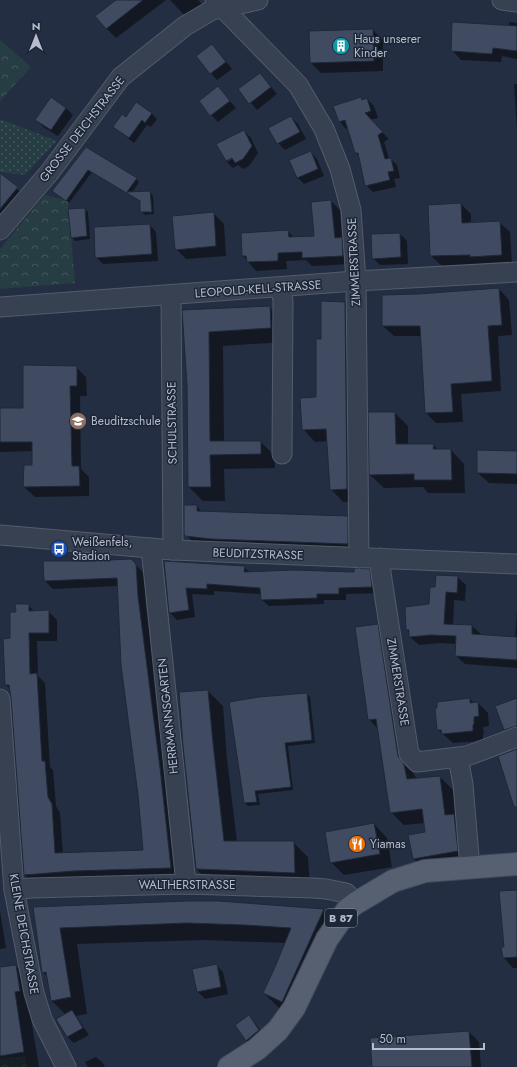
<svg xmlns="http://www.w3.org/2000/svg" width="517" height="1067" viewBox="0 0 517 1067" font-family="Jost,sans-serif">
<defs>
<pattern id="forest-crowns" width="20" height="18" patternUnits="userSpaceOnUse"><rect width="20" height="18" fill="#263d43"/><path d="M2 6a3 3 0 1 1 6 0M12 15a3 3 0 1 1 6 0" fill="none" stroke="#43575d"/></pattern>
<pattern id="garden-dots" width="8" height="8" patternUnits="userSpaceOnUse"><rect width="8" height="8" fill="#263d43"/><path d="M2 2h.1M6 6h.1" fill="none" stroke="#43575d" stroke-width="1.8" stroke-linecap="round"/></pattern>
</defs>
<rect width="100%" height="100%" fill="#242e42"/>
<!-- forest -->
<g fill="url(#forest-crowns)">
<polygon points="0,40 31,67 0,101"/>
<polygon points="45,195 68,201 75,283 0,289 0,249"/>
<polygon points="25,1056 27,1067 0,1067 0,1059"/>
</g>
<!-- garden -->
<polygon fill="url(#garden-dots)" points="0,119 57,141 25,175 0,172"/>
<!-- shadow -->
<g fill="#0007" fill-rule="evenodd">
<polygon points="117,0 166,0 116,38 106,28"/>
<polygon points="170,0 198,0 202,4 187,18"/>
<polygon points="509,22 517,23 517,59 502,56 501,62 461,60 452,50 509,26"/>
<polygon points="373,30 383,40 383,71 321,73 311,63"/>
<polygon points="212,45 232,69 217,80 211,73"/>
<polygon points="260,74 277,94 257,110 240,90"/>
<polygon points="514,84 517,84 517,130"/>
<polygon points="218,88 236,108 218,122 211,115"/>
<polygon points="51,98 66,108 73,115 58,136 43,127 37,120"/>
<polygon points="361,98 363,100 367,99 374,106 378,118 370,120 389,139 384,142 389,159 391,159 397,165 400,178 394,179 396,187 373,192 366,185 359,156 356,153 349,128 346,129 340,122 334,107"/>
<polygon points="151,113 157,119 151,127 147,125 134,143 114,127 126,118"/>
<polygon points="291,117 298,124 306,139 285,150 278,143"/>
<path d="M244 131 251 138 258 153 249 166 243 169 238 165 233 168 226 161 218 145ZM236 155 237 157 227 162V159Z"/>
<polygon points="87,148 136,179 139,182 132,193 150,192 153,196 154,214 145,215 141,211 141,202 92,172 69,203 57,194"/>
<polygon points="311,152 317,159 324,176 304,184 297,177"/>
<polygon points="0,174 26,197 0,227"/>
<polygon points="331,201 340,210 342,239 350,247 351,264 312,266 306,260 286,261 287,269 256,271 243,256 288,231 294,238 315,237"/>
<polygon points="461,204 471,214 471,224 499,222 510,232 512,264 481,267 479,264 442,266 431,256"/>
<polygon points="85,209 88,212 90,239 75,241 72,237"/>
<polygon points="213,213 224,224 226,256 186,259 176,249"/>
<polygon points="150,225 156,232 158,261 103,264 96,257"/>
<polygon points="400,234 407,241 408,264 380,265 373,258"/>
<polygon points="499,289 509,300 512,335 498,336 501,391 461,394 463,422 436,423 426,413 422,336 394,336 383,326 418,295"/>
<polygon points="345,303 357,315 359,501 343,502 331,489 328,441 315,442 303,429 317,398 322,340"/>
<polygon points="269,307 284,321 285,342 223,346 224,442 261,442 275,456 275,468 224,469 225,501 203,501 189,487 188,385 183,311"/>
<polygon points="76,367 86,377 87,396 80,396 81,469 89,477 89,496 35,497 24,487 33,466 33,451 0,452 0,409 24,409"/>
<polygon points="395,413 408,426 408,445 433,445 439,450 451,450 464,464 465,493 428,493 423,487 384,488 370,475"/>
<polygon points="517,452 517,484 489,483 478,473"/>
<polygon points="197,506 203,513 347,517 365,535 366,562 205,554 186,535"/>
<polygon points="165,562 244,567 250,572 355,573 369,570 376,577 378,593 346,594 346,600 324,600 324,604 269,606 262,600 262,594 214,591 214,595 192,594 195,617 177,620 170,613"/>
<polygon points="135,564 144,573 146,605 168,777 179,876 33,883 25,875 11,690 6,685 11,639 17,613 28,605 35,612 48,611 57,620 57,641 37,641 38,676 45,683 50,767 53,770 56,806 60,813 63,854 144,851 118,586 53,589 45,581"/>
<polygon points="457,577 466,585 465,601 454,600 453,625 472,626 481,634 480,636 515,638 517,609 517,668 465,664 456,656 457,644 440,643 419,645 410,637 410,633 407,630 430,604 436,589"/>
<polygon points="377,625 390,638 411,770 417,779 440,777 453,790 456,816 467,828 470,863 427,871 414,859 426,833 425,823 404,825 391,812 378,729 369,719"/>
<polygon points="208,691 223,706 227,759 237,842 293,842 308,857 310,888 211,884 196,869"/>
<polygon points="307,694 310,697 315,743 288,746 293,790 258,794 260,805 248,806 245,803"/>
<polygon points="470,699 474,703 478,703 488,713 489,726 483,727 484,734 483,735 483,741 453,743 438,730"/>
<polygon points="517,699 517,737 513,738 505,730"/>
<polygon points="374,824 387,838 392,867 344,875 331,862"/>
<polygon points="517,891 517,968 513,968 504,958"/>
<polygon points="35,907 323,910 340,927 281,1010 264,993 286,943 204,940 77,944 87,1014 76,1016 89,1035 74,1043 67,1037 66,1015 52,1001 48,978 43,972"/>
<polygon points="0,911 6,948 0,949"/>
<polygon points="216,965 223,972 228,994 205,999 198,992"/>
<polygon points="16,966 30,981 29,1007 39,1067 0,1067 0,968"/>
<polygon points="249,1017 256,1024 265,1037 253,1048 246,1041 236,1026"/>
<polygon points="469,1032 479,1042 481,1067 373,1067"/>
<polygon points="96,1057 103,1063 105,1067 88,1067 85,1062"/>
</g>
<!-- building -->
<g fill="#404b62" stroke="#1f2839">
<polygon points="116,0 143,0 106,29 95,16"/>
<polygon points="452,22 517,26 517,51 493,48 492,54 451,51"/>
<polygon points="373,29 374,61 310,63 309,31"/>
<polygon points="212,44 226,62 210,74 196,56"/>
<polygon points="260,73 271,87 249,104 238,89"/>
<polygon points="218,86 230,101 210,116 199,101"/>
<polygon points="51,97 66,108 51,130 35,120"/>
<polygon points="361,97 362,100 367,98 371,111 365,113 383,132 378,135 385,159 391,158 394,171 388,172 390,180 365,186 358,153 355,153 345,120 339,122 333,106"/>
<polygon points="136,102 152,113 145,123 142,120 129,138 113,127 122,114 126,117"/>
<polygon points="291,116 300,132 277,144 268,128"/>
<polygon points="244,130 252,146 243,159 235,163 232,158 226,161 216,144"/>
<polygon points="86,147 137,178 127,192 150,191 152,212 140,212 140,201 88,170 66,201 52,191"/>
<polygon points="311,151 318,169 297,178 289,160"/>
<polygon points="0,173 18,187 0,209"/>
<polygon points="331,200 335,238 342,237 343,256 302,258 302,252 278,253 278,261 247,262 246,256 242,256 241,233 288,230 289,237 314,236 311,202"/>
<polygon points="461,203 462,223 500,221 502,255 470,257 470,255 430,256 428,205"/>
<polygon points="85,208 87,236 71,238 68,209"/>
<polygon points="214,212 216,246 175,250 172,216"/>
<polygon points="150,224 152,254 95,258 94,227"/>
<polygon points="400,233 401,257 372,259 371,234"/>
<polygon points="499,288 502,325 488,326 492,381 451,384 453,412 425,413 420,326 382,326 382,295 418,294"/>
<polygon points="321,301 345,302 347,489 330,490 326,429 302,430 300,398 316,397 316,339 321,339"/>
<polygon points="270,306 271,328 209,332 210,441 261,441 261,454 210,455 211,487 188,487 187,385 182,310"/>
<polygon points="23,365 77,366 77,386 70,386 72,466 79,466 80,486 23,487 24,465 32,465 32,442 0,442 0,408 23,408"/>
<polygon points="368,412 395,412 396,444 434,444 433,449 451,449 452,480 414,480 414,474 369,475"/>
<polygon points="477,450 517,451 517,474 477,473"/>
<polygon points="184,505 197,505 197,511 348,516 348,544 211,539 185,536 184,534"/>
<polygon points="131,559 136,564 138,596 160,768 171,868 74,871 24,875 11,698 9,685 5,685 3,639 10,638 10,612 16,612 15,604 29,604 29,611 49,610 49,633 29,633 30,674 37,673 42,761 45,761 48,797 52,804 55,853 143,850 138,795 121,665 117,578 44,581 43,561 88,561"/>
<polygon points="164,561 245,566 244,572 293,570 354,572 354,568 370,569 372,587 339,588 339,594 317,594 317,598 261,600 260,588 207,584 207,589 186,588 189,610 169,613"/>
<polygon points="436,575 458,576 457,593 446,592 444,624 472,625 472,634 517,637 517,660 455,656 456,636 431,635 409,637 409,630 406,630 405,607 429,604 430,587 435,587"/>
<polygon points="378,624 398,756 404,765 407,779 440,776 445,815 454,814 458,851 413,859 408,835 425,832 422,809 390,813 376,719 368,720 355,627"/>
<polygon points="208,690 213,743 224,841 294,841 295,873 196,869 183,746 179,692"/>
<polygon points="307,693 312,740 285,743 291,787 255,791 257,802 244,803 229,702 259,697"/>
<polygon points="470,698 470,703 478,702 479,716 474,717 474,724 473,725 473,731 442,734 441,730 437,730 435,708 437,708 437,702"/>
<polygon points="517,698 517,726 504,730 495,706"/>
<polygon points="517,749 517,807 514,807 498,756"/>
<polygon points="374,823 380,854 330,863 325,832"/>
<polygon points="517,890 517,957 503,958 501,947 504,947 499,891"/>
<polygon points="187,901 219,901 324,909 282,1002 263,993 275,967 291,928 245,925 187,923 60,928 71,997 51,1001 46,972 42,973 33,907"/>
<polygon points="217,964 221,987 197,992 192,969"/>
<polygon points="16,965 20,991 15,992 24,1052 0,1056 0,967"/>
<polygon points="72,1010 83,1028 67,1037 56,1019"/>
<polygon points="249,1015 259,1030 246,1041 235,1025"/>
<polygon points="469,1031 472,1067 372,1067 370,1038"/>
</g>
<g fill="none" stroke-linecap="round" stroke-linejoin="round">
<defs>
<g id="minor">
<polyline points="215,0 298,85 324,129 340,169 351,210 356,281 359,558"/>
<polyline points="502,0 517,2"/>
<polyline points="0,230 49,173 121,77 185,26 212,10 258,0"/>
<polyline points="280,287 283,300 282,454"/>
<polyline points="171,296 173,550"/>
<polyline points="0,307 356,281 517,272"/>
<polyline points="0,535 173,550 517,564"/>
<polyline points="151,548 186,884"/>
<polyline points="380,558 381,573 409,754 417,762 467,756 517,737"/>
<polyline points="0,699 14,890 34,993 42,1019 66,1067"/>
<polyline points="458,758 463,784 470,868"/>
<polyline points="14,890 31,888 186,884 313,888 326,889 346,893 356,903"/>
</g>
<polyline id="major" points="229,1067 257,1049 278,1030 294,1008 327,939 348,909 356,903 393,881 425,871 517,864"/>
</defs>
<!-- minor casing -->
<use href="#minor" stroke="#535c6c" stroke-width="21"/>
<!-- major casing -->
<use href="#major" stroke="#424a5b" stroke-width="24"/>
<!-- minor -->
<use href="#minor" stroke="#384151" stroke-width="19"/>
<!-- major -->
<use href="#major" stroke="#566071" stroke-width="22"/>
</g>
<!-- icons -->
<defs>
<symbol id="building-disc" viewBox="-11 -11 22 22"><circle r="9.5" fill="#0f9aa8" stroke="#1d2637"/><path d="M-4-6H4V6H1V3H-1V6H-4ZM-2.5-4.3h1.7v1.8h-1.7ZM.8-4.3h1.7v1.8H.8ZM-2.5-1h1.7V.8h-1.7ZM.8-1h1.7V.8H.8Z" fill="#fff"/></symbol>
<symbol id="school-disc" viewBox="-11 -11 22 22"><circle r="9.5" fill="#8d6e63" stroke="#1d2637"/><path d="M0-5L7-2L0 1L-7-2ZM-4 1L0 2.5L4 1V4Q0 6-4 4Z" fill="#fff"/></symbol>
<symbol id="bus-disc" viewBox="-11 -11 22 22"><circle r="9.5" fill="#1a4fb4" stroke="#1d2637"/><path d="M-5-6H5V4H4V6H2V4H-2V6H-4V4H-5ZM-3.5-4V0h7V-4ZM-3.5 1.2v1.5H-2V1.2ZM2 1.2v1.5H3.5V1.2Z" fill="#fff"/></symbol>
<symbol id="restaurant-disc" viewBox="-11 -11 22 22"><circle r="9.5" fill="#e8710a" stroke="#1d2637"/><path d="M-5-6h1v4h1v-4h1v4h1v-4h1v5L-1.5 .5V6h-2V.5L-5-1ZM5-6V6H3V1.5H1.5Q1.5-4 5-6Z" fill="#fff"/></symbol>
</defs>
<g fill-rule="evenodd">
<use href="#building-disc" x="331" y="36" width="20" height="20"/>
<use href="#school-disc" x="68" y="411" width="20" height="20"/>
<use href="#bus-disc" x="49" y="539" width="20" height="20"/>
<use href="#restaurant-disc" x="347" y="834" width="20" height="20"/>
</g>
<g text-anchor="middle" dominant-baseline="central" stroke-width="3" stroke-linejoin="round" paint-order="stroke">
<!-- shield labels -->
<rect fill="#1d2637" stroke="#878f9f" stroke-width="1" x="325" y="909" width="32" height="18" rx="3"/>
<g font-size="11" font-weight="bold" fill="#b5bccc">
<text x="341" y="918">B 87</text>
</g>
<!-- poi labels -->
<g font-size="12" fill="#b5bccc" stroke="#1d2637" text-anchor="start">
<text x="354" y="39">Haus unserer<tspan x="354" dy="14">Kinder</tspan></text>
<text x="91" y="421">Beuditzschule</text>
<text x="72" y="542">Weißenfels,<tspan x="72" dy="14">Stadion</tspan></text>
<text x="370" y="844">Yiamas</text>
</g>
<!-- street labels -->
<g font-size="12" fill="#b5bccc" stroke="#1d2637">
<text transform="translate(82 129) rotate(-52)">GROSSE DEICHSTRASSE</text>
<text transform="translate(354 262) rotate(-93)">ZIMMERSTRASSE</text>
<text transform="translate(258 289) rotate(-4)">LEOPOLD-KELL-STRASSE</text>
<text transform="translate(172 423) rotate(-91)">SCHULSTRASSE</text>
<text transform="translate(258 554) rotate(2)">BEUDITZSTRASSE</text>
<text transform="translate(398 682) rotate(81)">ZIMMERSTRASSE</text>
<text transform="translate(168 716) rotate(-96)">HERRMANNSGARTEN</text>
<text x="187" y="885">WALTHERSTRASSE</text>
<text transform="translate(24 934) rotate(80)">KLEINE DEICHSTRASSE</text>
</g>
</g>
<!-- north arrow -->
<g transform="translate(36 36)" stroke="#1d2637" stroke-width="3" paint-order="stroke">
<path d="M0-3L7 15L0 10L-7 15Z" fill="#b5bccc"/>
<text y="-6" font-size="11" font-weight="bold" text-anchor="middle" fill="#b5bccc">N</text>
</g>
<!-- scale -->
<path d="M373 1043v6h111v-6" fill="none" stroke="#b5bccc" stroke-width="2"/>
<text x="379" y="1043" font-size="12" fill="#b5bccc" stroke="#1d2637" stroke-width="3" paint-order="stroke">50 m</text>
</svg>
